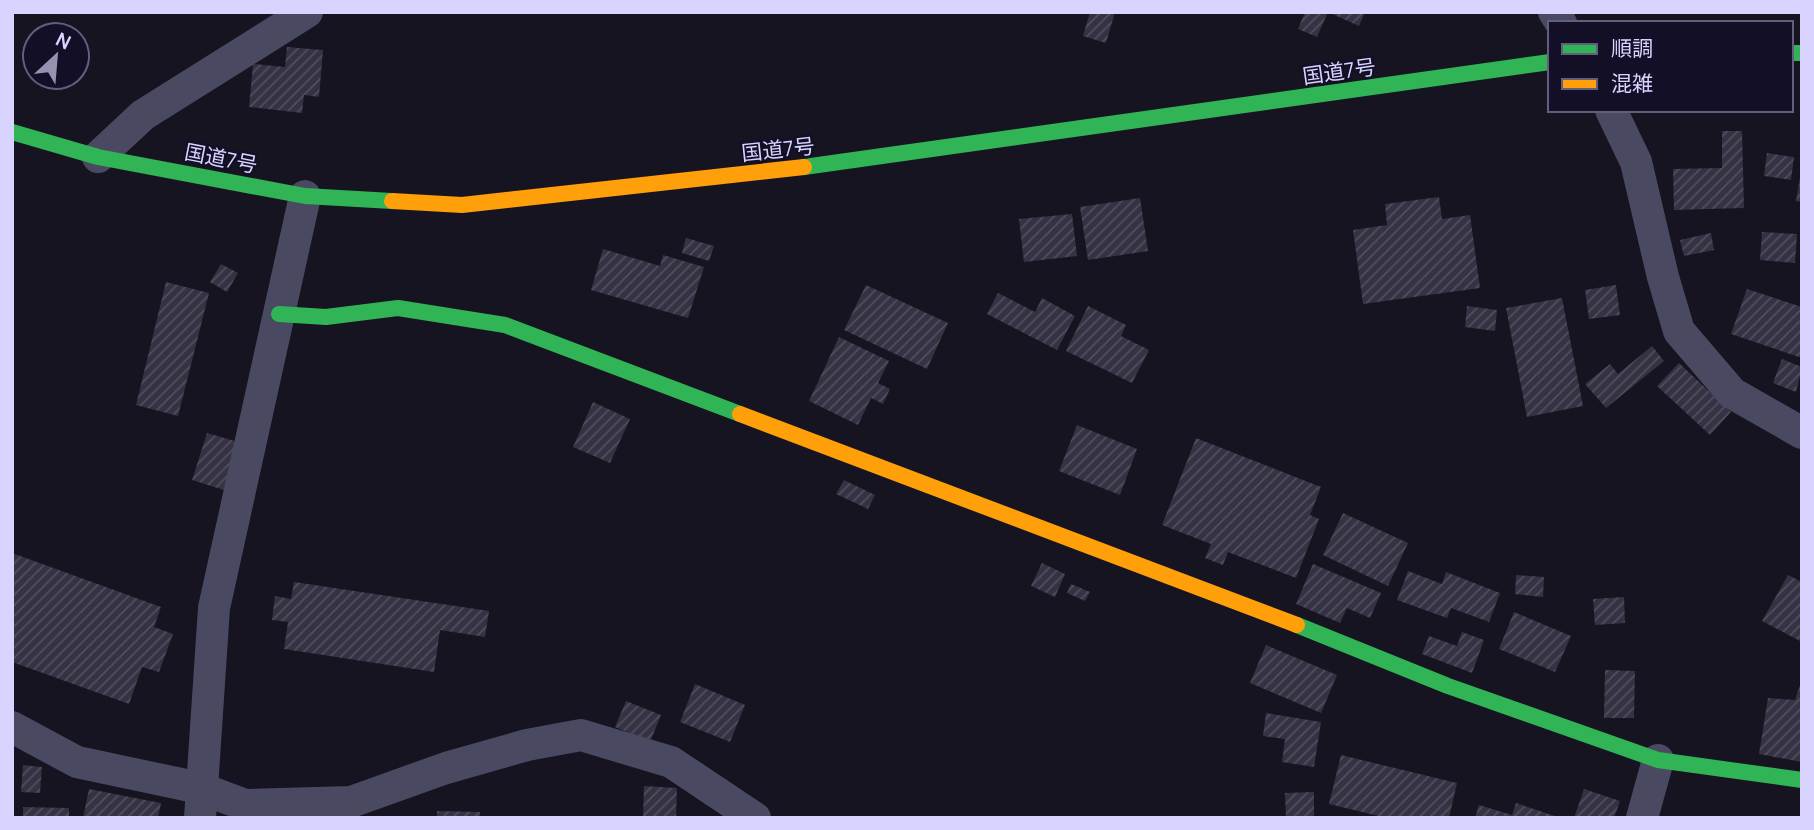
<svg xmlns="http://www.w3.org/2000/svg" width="1814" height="830" viewBox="0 0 1814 830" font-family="Manrope,'Noto Sans JP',sans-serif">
<defs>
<pattern id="building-hatch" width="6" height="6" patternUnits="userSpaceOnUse" patternTransform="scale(1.75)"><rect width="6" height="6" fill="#343243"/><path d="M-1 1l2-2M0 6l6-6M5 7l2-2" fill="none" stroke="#514f5f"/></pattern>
</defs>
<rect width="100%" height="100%" fill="#161421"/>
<!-- building -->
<g fill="url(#building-hatch)">
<polygon points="1090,12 1115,12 1106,43 1083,36"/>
<polygon points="1305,12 1328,12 1317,37 1298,29"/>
<polygon points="1328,12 1365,12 1359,26"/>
<polygon points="287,47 323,50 319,97 304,95 302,113 249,107 253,64 285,67"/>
<polygon points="1722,131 1742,131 1744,208 1674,210 1673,169 1722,168"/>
<polygon points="1767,153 1794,157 1791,180 1764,176"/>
<polygon points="1800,177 1802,177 1802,202 1796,201"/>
<polygon points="1439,197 1442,219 1470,215 1480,288 1363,304 1353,230 1387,225 1385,204"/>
<polygon points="1140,198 1148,251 1088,260 1080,207"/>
<polygon points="1072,214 1077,256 1024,262 1019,219"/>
<polygon points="1762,232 1797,234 1795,263 1760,260"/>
<polygon points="1711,233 1714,250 1684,256 1680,240"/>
<polygon points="686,238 714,246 709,261 682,253"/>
<polygon points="603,249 660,266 663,255 704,267 688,318 591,290"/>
<polygon points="221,264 238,273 227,292 210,282"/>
<polygon points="166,282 209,293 178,416 136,405"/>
<polygon points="866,285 948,323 927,369 844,330"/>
<polygon points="1616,285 1620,315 1589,319 1585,290"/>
<polygon points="1747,289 1802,307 1802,358 1731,334"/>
<polygon points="998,293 1035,312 1042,298 1075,316 1057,350 987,314"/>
<polygon points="1562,298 1583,406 1527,417 1506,308"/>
<polygon points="1088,306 1126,325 1121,336 1149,350 1132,383 1066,351"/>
<polygon points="1467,306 1497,310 1495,331 1465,327"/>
<polygon points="839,337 889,361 878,383 890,389 883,404 871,398 858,425 809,401"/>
<polygon points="1652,346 1664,361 1606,408 1585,384 1610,364 1618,374"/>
<polygon points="1782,359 1802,367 1796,392 1773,383"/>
<polygon points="1679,363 1731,412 1710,435 1657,386"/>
<polygon points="593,402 630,419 610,463 573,447"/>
<polygon points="1077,425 1137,449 1120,495 1059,471"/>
<polygon points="207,433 238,442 224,490 192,480"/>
<polygon points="1196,438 1321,487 1310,515 1319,519 1296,578 1228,552 1223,565 1205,558 1211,544 1162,525"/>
<polygon points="844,480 875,495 868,509 836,494"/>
<polygon points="1343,513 1408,543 1388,586 1323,555"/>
<polygon points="12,553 161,607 154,627 173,634 159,672 142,667 129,704 12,662"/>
<polygon points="1042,563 1065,574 1055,597 1031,586"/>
<polygon points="1313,564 1381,593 1370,618 1347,608 1340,623 1296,604"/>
<polygon points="1408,571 1442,584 1446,572 1500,593 1489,622 1451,608 1447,618 1397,600"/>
<polygon points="1516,575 1544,577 1543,597 1515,594"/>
<polygon points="1788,575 1802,582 1802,642 1762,621"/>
<polygon points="294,582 489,611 485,637 440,630 434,672 284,649 288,622 272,620 275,596 291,599"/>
<polygon points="1071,584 1090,592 1085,601 1067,593"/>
<polygon points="1624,597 1625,623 1595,625 1593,599"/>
<polygon points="1514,612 1571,636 1555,672 1499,649"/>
<polygon points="1462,632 1484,640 1472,673 1422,654 1429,636 1457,646"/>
<polygon points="1266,645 1337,675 1321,713 1250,683"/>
<polygon points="1605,670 1635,671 1634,718 1604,718"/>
<polygon points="1802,679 1802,762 1759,754 1768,698 1795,700"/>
<polygon points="695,684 745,705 730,742 680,722"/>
<polygon points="626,701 661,715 650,742 615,727"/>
<polygon points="1266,713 1321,722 1314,767 1282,762 1285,739 1263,736"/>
<polygon points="1341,755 1457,783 1449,818 1387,818 1329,804"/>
<polygon points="23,765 42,767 40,793 21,792"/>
<polygon points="644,786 677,788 676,818 643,817"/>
<polygon points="89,789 161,803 158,818 83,818"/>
<polygon points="1584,789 1620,801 1614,818 1574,818"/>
<polygon points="1314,792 1314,818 1286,818 1285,793"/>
<polygon points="1516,803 1558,817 1558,818 1475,818 1479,805 1512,815"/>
<polygon points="23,807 69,808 69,818 23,818"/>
<polygon points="437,811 480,812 480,818 437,818"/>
</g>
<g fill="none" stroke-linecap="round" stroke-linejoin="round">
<!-- street -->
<g stroke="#4a4962" stroke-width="32">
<polyline points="1554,12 1561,23"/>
<polyline points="1611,110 1636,162 1663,277 1679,331 1732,393 1802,433"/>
<polyline points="98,157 143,115 307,12"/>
<polyline points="12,727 77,762 200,788 245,805 351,802 446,768 527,745 581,735 671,762 755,818"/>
<polyline points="200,818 214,608 305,196"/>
<polyline points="1642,818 1658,760"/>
</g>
<!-- fast -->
<g stroke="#30b455" stroke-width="16">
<polyline points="1791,53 1802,53"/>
<polyline points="12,132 98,157 305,196 392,201"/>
<polyline points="804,167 1550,62"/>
<polyline points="279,314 326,317 398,308 505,325 740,414"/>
<polyline points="1297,625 1448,686 1658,760 1802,780"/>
</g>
<!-- slow -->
<g stroke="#ff9f0a" stroke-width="16">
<polyline points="392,201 462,205 804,167"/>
<polyline points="740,414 1297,625"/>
</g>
</g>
<g text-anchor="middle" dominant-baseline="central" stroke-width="5" stroke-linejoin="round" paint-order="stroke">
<!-- street labels -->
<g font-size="21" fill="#d9d4ff" stroke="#130f26">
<text transform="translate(1339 71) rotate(-8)">国道7号</text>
<text transform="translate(778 149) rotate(-6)">国道7号</text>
<text transform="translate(221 158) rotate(11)">国道7号</text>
</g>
</g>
<!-- border -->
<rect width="1814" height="830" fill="none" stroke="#d9d4ff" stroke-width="28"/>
<!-- legend -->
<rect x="1548" y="21" width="245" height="91" fill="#130f26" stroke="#625e7d" stroke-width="2"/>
<rect x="1562" y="44" width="35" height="10" fill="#30b455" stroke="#625e7d" stroke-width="2"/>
<text x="1611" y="56" font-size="21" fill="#d9d4ff">順調</text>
<rect x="1562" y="79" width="35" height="10" fill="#ff9f0a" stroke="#625e7d" stroke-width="2"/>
<text x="1611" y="91" font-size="21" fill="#d9d4ff">混雑</text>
<!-- north arrow -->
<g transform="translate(56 56) rotate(26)"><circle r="33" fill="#130f26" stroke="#625e7d" stroke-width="2"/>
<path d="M0-5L12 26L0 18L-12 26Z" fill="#9591b1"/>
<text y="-10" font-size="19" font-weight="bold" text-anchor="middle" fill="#d9d4ff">N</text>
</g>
</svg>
